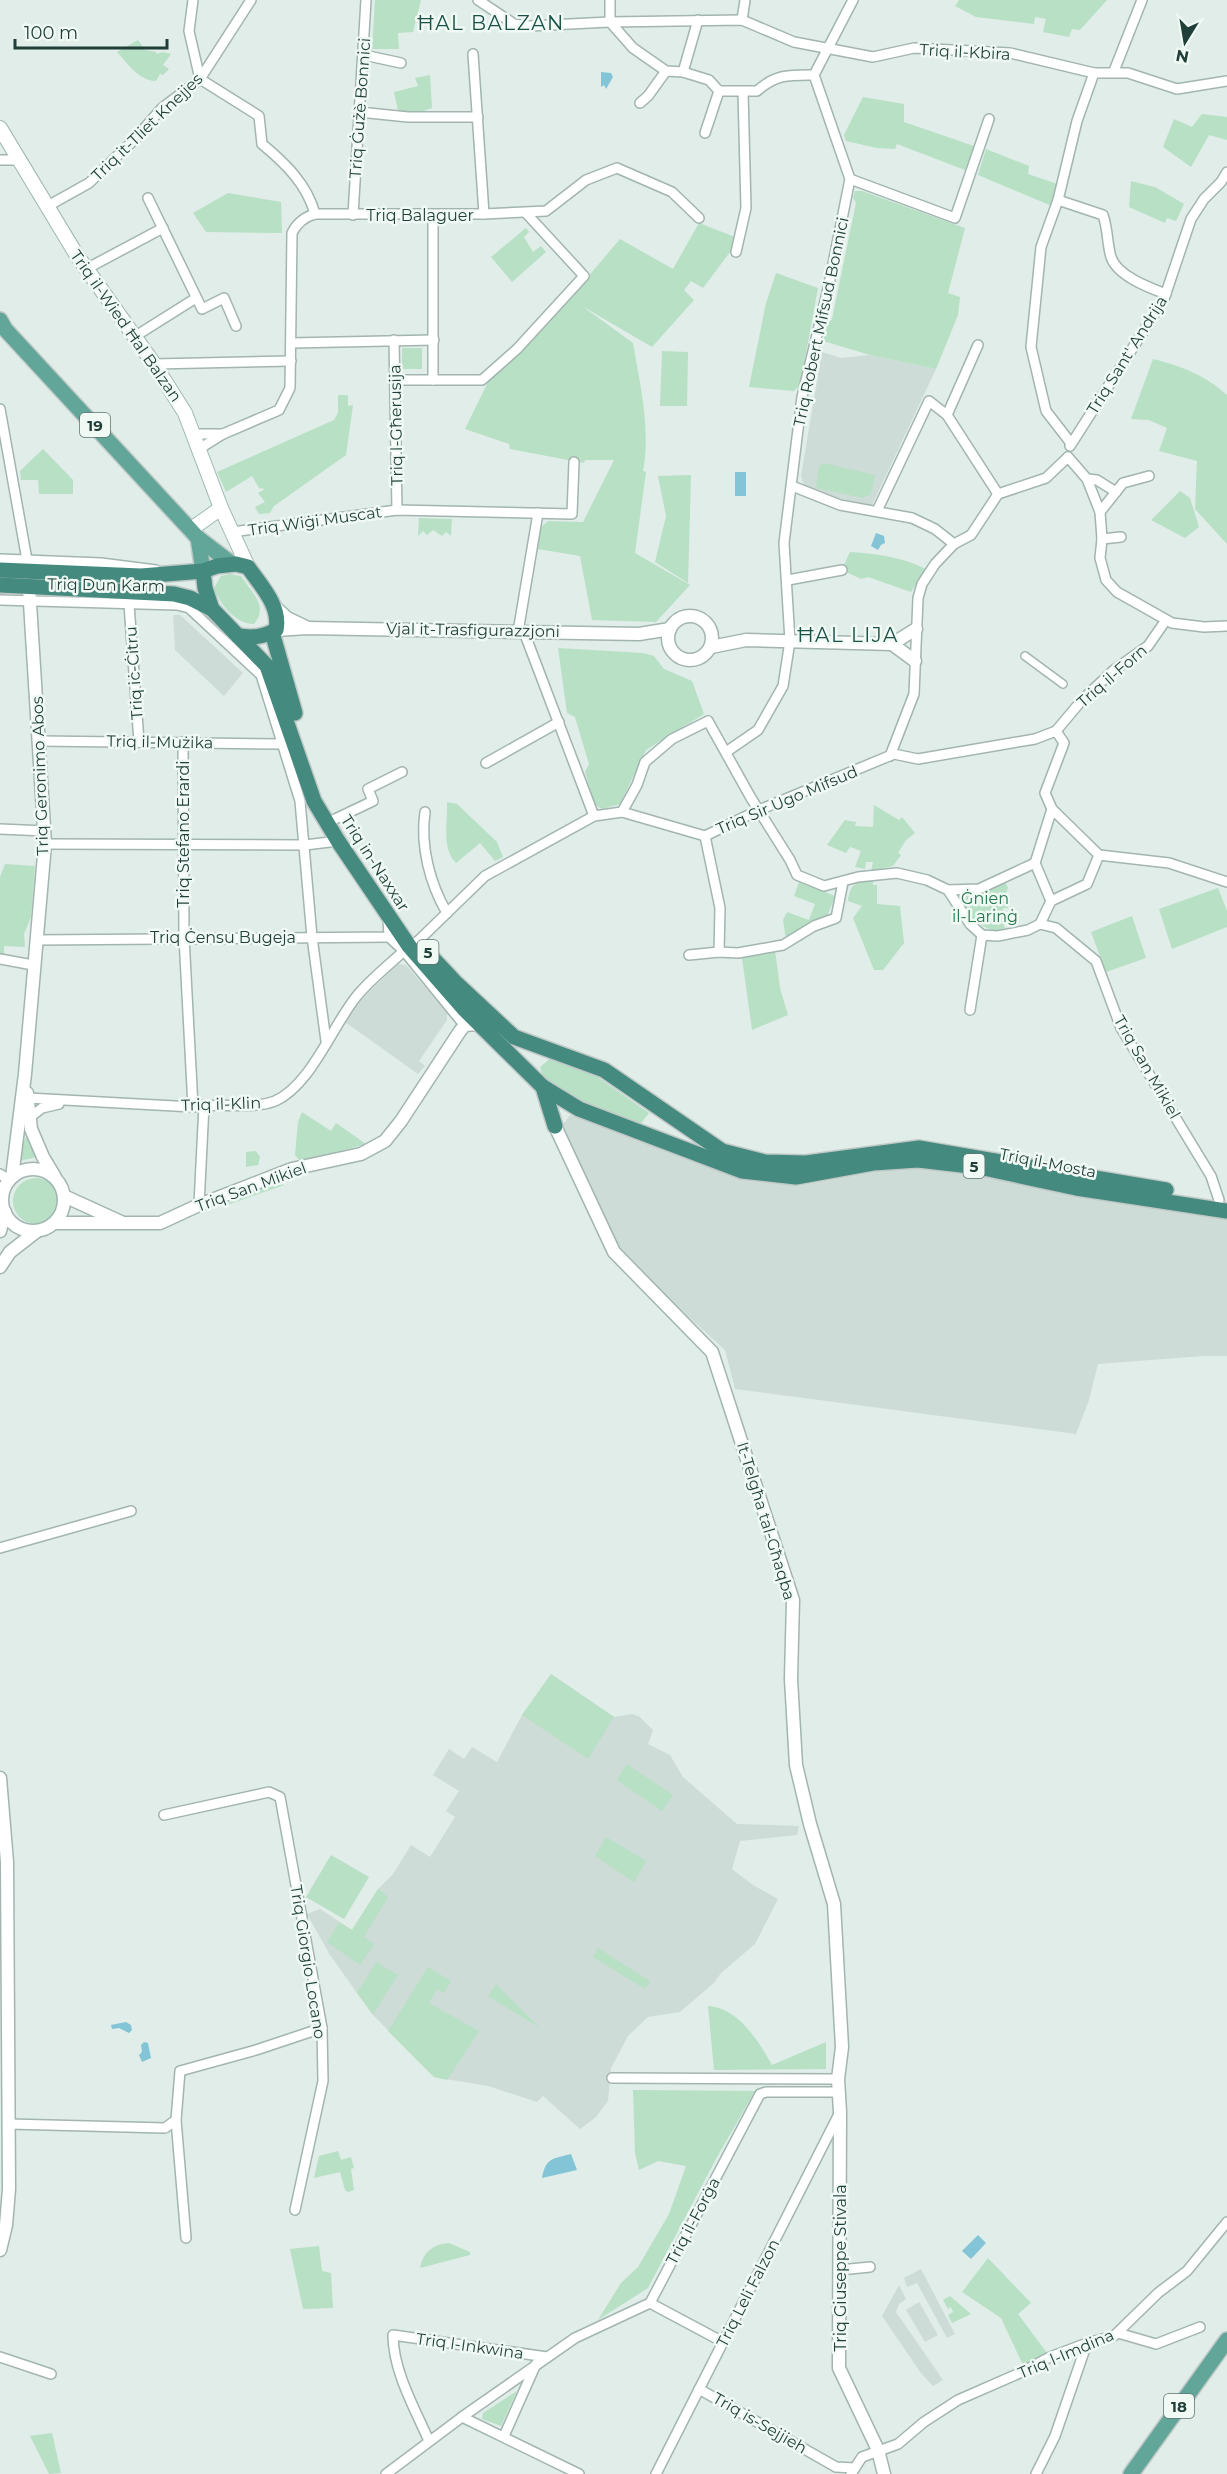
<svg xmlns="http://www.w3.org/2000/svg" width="1227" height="2474" viewBox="0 0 1227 2474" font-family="Montserrat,sans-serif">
<rect width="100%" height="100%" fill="#e0ede8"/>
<!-- built -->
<g fill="#cedcd7">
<polygon points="822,352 841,358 870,355 936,369 872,505 828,496 804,485 801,476"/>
<polygon points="173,615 180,615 243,673 224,696 175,650"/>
<polygon points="398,964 406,965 447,1012 447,1020 419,1061 425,1066 418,1074 345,1022 362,999"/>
<polygon points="570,1115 766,1176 892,1163 927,1164 1227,1215 1227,1356 1203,1356 1098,1364 1089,1400 1076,1434 735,1389 725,1350 619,1253 562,1126"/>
<polygon points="551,1674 614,1717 633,1714 640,1717 653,1730 648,1744 670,1755 683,1777 737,1824 799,1826 797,1835 740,1841 732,1869 753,1885 778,1899 755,1944 721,1973 714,1983 680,2012 648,2017 628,2036 611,2068 608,2101 596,2117 580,2129 543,2096 537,2102 488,2086 434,2077 372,2014 330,1955 307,1914 320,1909 352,1930 378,1889 393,1874 411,1845 430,1857 455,1817 446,1811 459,1791 433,1775 449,1749 464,1759 472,1747 497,1762 522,1715"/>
<polygon points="921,2269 955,2334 947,2338 917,2283 907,2287 904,2278"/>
<polygon points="899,2285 906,2299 899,2304 896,2312 943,2380 933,2386 921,2373 882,2316"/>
<polygon points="919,2302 938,2335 925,2342 906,2310"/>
</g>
<!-- green -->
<g fill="#b7e0c5">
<polygon points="375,0 421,0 413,32 398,33 399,49 372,49"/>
<polygon points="959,0 1107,0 1080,30 1072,29 1069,37 1043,32 1046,19 1035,17 1034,24 976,17 955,6"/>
<path d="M138 40 145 50 156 52 157 54 162 52 171 54 163 65 169 69 163 75 160 74 156 81C137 80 128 63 117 52Z"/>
<polygon points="430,75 432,108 423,111 398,111 394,92 418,86 415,78"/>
<polygon points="863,97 904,104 904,122 974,146 965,170 897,144 895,149 877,148 846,141 844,135"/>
<polygon points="1202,114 1227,117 1227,140 1209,135 1191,167 1163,147 1174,119 1192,127"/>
<polygon points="986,149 1029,166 1028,174 1060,185 1052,206 978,175"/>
<polygon points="1131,181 1155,187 1184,204 1176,221 1167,218 1165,223 1129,207"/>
<polygon points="855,191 862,191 965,228 948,293 960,297 958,315 936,369 870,355 823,341 827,324 832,319 856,203 853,198"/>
<polygon points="228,193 281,202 282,233 206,232 193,213"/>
<path d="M699 223 735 237 730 252 703 288 691 281 684 290 694 300 652 347 582 306 633 343C640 385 651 429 643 471L646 472 635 553 690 585 656 622 592 620 580 556 538 549 540 528 548 521 583 522 614 460H585L584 463 510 449 509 444 465 429 489 380 570 298 620 239 673 269Z"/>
<polygon points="526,228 529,232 524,237 533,252 541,246 546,252 512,282 491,257"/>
<polygon points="776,273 818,288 800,385 794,391 749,387 766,303"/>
<rect x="402" y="348" width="20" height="21"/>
<polygon points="662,351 688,352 687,406 660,406"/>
<path d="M1153 359C1181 366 1205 375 1227 395V544L1195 509 1197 461 1159 451 1167 428 1149 420 1131 419Z"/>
<polygon points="338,395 348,395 348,406 353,405 346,455 274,506 270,513 259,514 255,507 265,502 258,493 265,489 259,488 252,476 226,492 217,472 334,420 338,413"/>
<polygon points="43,449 73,480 73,494 39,494 38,480 21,480 20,471"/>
<polygon points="823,463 875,475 871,494 863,498 816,488 819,466"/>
<polygon points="691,475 688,583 655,562 666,516 658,476"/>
<polygon points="1180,491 1190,498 1199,527 1185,538 1151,520"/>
<polygon points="419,518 452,519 451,536 446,532 442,536 433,530 427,535 423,531 418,536"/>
<path d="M850 552C877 554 902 557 926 569L911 592 868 577 861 579 844 571V565Z"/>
<path d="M230 574 241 576C252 593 269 606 254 624 235 624 220 604 214 588L221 576Z"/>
<polygon points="558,648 643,653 654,656 664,669 692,681 704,714 646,750 620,804 602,809 594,804 585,772 589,764 575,717 567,713"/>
<path d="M447 802 457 804 497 842 503 857 495 861 480 843 456 863C441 847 448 823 447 802Z"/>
<polygon points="874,805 899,820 902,817 915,833 906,840 898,853 901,855 893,866 871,871 873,862 866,862 865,869 855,867 861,851 850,847 846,853 827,845 845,820 856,822 855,826 873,827"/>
<polygon points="5,864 35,866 31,917 24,934 25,947 4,946 4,956 0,956 0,877"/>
<path d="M873 878V885H877V904L900 906 904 943 883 970H874L853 918 862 906 848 901C850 883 857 882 873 878Z"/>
<path d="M1004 880 1008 888 1005 896 1011 901 1008 908H1003L1005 932C982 930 971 920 958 901L966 894Z"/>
<polygon points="799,882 835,896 822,929 818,928 786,939 783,920 787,912 809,920 815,904 794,896"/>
<polygon points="1218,888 1227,911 1227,927 1172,949 1159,909"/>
<polygon points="1132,916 1146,958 1106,972 1091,932"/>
<polygon points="775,950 780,988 788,1015 752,1030 742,958"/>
<path d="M551 1058 593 1074 649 1113 641 1123C605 1112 576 1100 544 1079L540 1067Z"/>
<polygon points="302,1112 331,1131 336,1123 366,1144 301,1162 295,1155 298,1122"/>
<polygon points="28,1135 37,1157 19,1161 21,1145"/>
<polygon points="256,1151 260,1157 258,1165 246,1167 246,1152"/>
<circle cx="36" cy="1201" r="23"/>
<polygon points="275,1181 284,1185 227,1205 235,1198"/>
<polygon points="551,1674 614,1717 588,1759 522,1715"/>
<polygon points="627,1764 673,1795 662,1811 617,1780"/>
<polygon points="606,1837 646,1861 634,1882 595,1856"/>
<polygon points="331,1855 369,1877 344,1919 306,1897"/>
<polygon points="378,1889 388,1897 364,1937 374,1944 360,1965 327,1942 339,1922 352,1930"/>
<polygon points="598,1948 650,1981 645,1989 593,1957"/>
<polygon points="376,1962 398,1975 373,2014 357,1993"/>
<polygon points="428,1967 451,1981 444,1993 437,1989 429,2003 479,2031 447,2080 434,2077 388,2031"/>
<polygon points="496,1984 540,2028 488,1996"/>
<path d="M708 2006C739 2008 758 2041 772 2065L826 2042V2069L714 2070Z"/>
<polygon points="633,2090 755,2091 717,2157 648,2288 598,2320 621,2283 638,2267 669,2214 686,2166 658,2161 639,2170 635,2153"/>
<polygon points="338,2151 341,2160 351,2157 354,2168 351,2169 354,2190 348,2192 345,2190 340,2172 314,2178 319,2156"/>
<path d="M449 2243 470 2252V2255L420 2268C423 2252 433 2244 449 2243Z"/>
<polygon points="319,2246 322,2271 331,2273 333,2308 303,2309 290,2249"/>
<polygon points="988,2258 1031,2303 1018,2314 1047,2353 1024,2367 1001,2318 962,2292"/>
<polygon points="950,2296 971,2314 952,2323 948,2315 953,2312 951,2307 948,2309 943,2300"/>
<polygon points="517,2391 501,2426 482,2419 483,2413"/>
<polygon points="52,2433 61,2473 49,2474 30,2436"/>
</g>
<!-- water -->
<g fill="#83c4d7">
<polygon points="601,72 611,73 613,77 606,89 604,85 601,87"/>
<rect x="735" y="472" width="11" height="24"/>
<polygon points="876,533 884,536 885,543 881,545 878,550 871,546"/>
<polygon points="126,2022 131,2025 132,2030 129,2033 119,2028 112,2029 111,2025"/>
<polygon points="144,2042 148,2043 151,2058 142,2062 139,2055 142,2052 141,2045"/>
<path d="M571 2154 577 2170 542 2178C546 2157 553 2159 571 2154Z"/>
<polygon points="978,2235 986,2243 971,2259 962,2251"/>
</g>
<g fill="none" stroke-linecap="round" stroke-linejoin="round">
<defs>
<polyline id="pedestrian" points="1025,656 1063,684"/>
<g id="minor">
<path d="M193 0 189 31 200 79 259 116 262 144C285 163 307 184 315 214"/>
<polyline points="478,0 514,24 529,26 610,22 742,20 794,42 873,57 914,48 1010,53 1094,73 1128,73 1177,89 1227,81"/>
<path d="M610 0V22L633 48 666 71 683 72 709 80 719 91H757C776 74 789 75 814 75"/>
<polyline points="742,20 745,0"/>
<polyline points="473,54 484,214"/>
<polyline points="364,55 401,63"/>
<polyline points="1114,71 1142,0"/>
<polyline points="683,72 698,20"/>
<polyline points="640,103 648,96 666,71"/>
<polyline points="359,112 408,117 478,117"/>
<polyline points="705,133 719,91"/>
<polyline points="0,160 19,160"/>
<polyline points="850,179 955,218 989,119"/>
<polyline points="148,198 202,309 224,298 236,326"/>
<path d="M1058 200 1103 215C1108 229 1107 244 1111 257 1117 276 1150 288 1166 294"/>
<polyline points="46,207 89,183 135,139 162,108 200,79 251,0"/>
<polyline points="353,215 366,0"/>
<polyline points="433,215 433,380"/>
<polyline points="736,252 746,208 743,92"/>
<polyline points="86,269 163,228"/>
<polyline points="134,337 196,298"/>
<polyline points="394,340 397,510"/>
<polyline points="291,343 434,340"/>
<polyline points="154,364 291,361"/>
<polyline points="396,380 482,380 517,349 584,276 526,213"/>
<polyline points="0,409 27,560"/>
<polyline points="947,415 978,345"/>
<polyline points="193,434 223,434"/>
<polyline points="1070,442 1046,411 1031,347 1041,247 1058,200 1077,121 1094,73"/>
<polyline points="1070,446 1164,299 1191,219 1204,199 1221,182 1227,172"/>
<path d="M199 449 223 434 279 410 290 388 292 233C297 223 304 217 315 214H484L546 211 586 180 617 168 672 192 699 218"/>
<polyline points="1068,457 1087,479 1100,512 1102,539 1100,558 1106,580 1117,592 1172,623 1204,627 1227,626"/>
<polyline points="1087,479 1097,480 1116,492"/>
<polyline points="792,486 840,505 912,518 935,529 954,544"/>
<polyline points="877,511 929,401 947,415 998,494"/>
<polyline points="1100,512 1123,483 1149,476"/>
<polyline points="232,532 397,510 572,514 574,462"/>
<polyline points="1102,539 1121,537"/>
<polyline points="0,559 101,563 156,570"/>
<polyline points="788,580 842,570"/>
<polyline points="0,600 177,605 189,608 261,675 300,801 312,937 326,1041"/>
<polyline points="129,604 139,742"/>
<polyline points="518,632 538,513"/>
<polyline points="524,632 594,816"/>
<polyline points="40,741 281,744"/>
<polyline points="183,742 184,937 193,1107"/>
<polyline points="726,752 758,730 783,686 790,641 784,543 802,397 828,289 850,179 814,75 853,0"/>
<polyline points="890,756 914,694 918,598 922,584 935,564 954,544 971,535 998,494 1046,478 1068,457"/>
<polyline points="486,763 559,722"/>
<path d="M425 812C420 846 430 884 447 913"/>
<polyline points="622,812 637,785 645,762 672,739 708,721 751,798 790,860 797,875 824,886 858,877 897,873 927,880 948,890 970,924 982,935 998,936 1028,930 1040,924"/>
<polyline points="333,820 373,801 368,789 402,772"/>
<polyline points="0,829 45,831"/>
<polyline points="705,836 720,908 719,952"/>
<polyline points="45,844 305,845 338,841"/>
<polyline points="1099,855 1169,863 1227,882"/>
<polyline points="948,890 979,889 1035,863"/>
<polyline points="1051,901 1035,863 1052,809"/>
<polyline points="1040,924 1056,928 1096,961 1121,1028 1211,1176 1219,1200"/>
<polyline points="1040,924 1051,901 1087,884 1099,855 1052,809 1045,793 1064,743 1056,731"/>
<polyline points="389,937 404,951 461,1021"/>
<polyline points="36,940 389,937 388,918"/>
<polyline points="417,942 485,876 594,816 622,812 705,836 759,810 894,754 918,759 1035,739 1056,731 1082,700 1114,670 1148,646 1166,620"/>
<polyline points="689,955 719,952 738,953 783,945 814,926 836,918 843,882"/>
<polyline points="0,959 33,965"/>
<polyline points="970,1010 982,935"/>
<path d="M28 1098 193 1107C217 1102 252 1110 275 1101 310 1086 332 1027 356 997 371 978 392 963 409 946"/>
<polyline points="29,1118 42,1108 59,1104"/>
<polyline points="0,1174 9,1180"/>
<polyline points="199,1205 204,1105"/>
<polyline points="0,1548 131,1511"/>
<polyline points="164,1815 269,1792 280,1797 322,2028 323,2081 295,2210"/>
<polyline points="612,2078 838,2079"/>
<polyline points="9,2124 165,2128 176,2120"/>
<polyline points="186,2238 176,2120 180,2071 256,2050 322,2028"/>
<polyline points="840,2270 870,2267"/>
<polyline points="650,2303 723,2342"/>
<polyline points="1118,2333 1156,2344 1200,2327"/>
<polyline points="0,2357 51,2374"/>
<polyline points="699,2389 836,2467 854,2468"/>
<polyline points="462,2417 579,2474"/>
<polyline points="504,2436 536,2364"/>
<path d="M429 2441C415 2409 393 2371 393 2335L547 2357"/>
<polyline points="386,2474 462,2417 575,2338 650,2303 760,2094 766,2092 838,2092"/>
<polyline points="656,2474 839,2114"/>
<polyline points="851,2474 862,2457 898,2444 924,2422 958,2400 1022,2372 1050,2357 1087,2343 1114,2336 1158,2293 1187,2271 1227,2222"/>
<polyline points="1036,2474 1055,2436 1087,2343"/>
</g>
<g id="tertiary">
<polyline points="274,606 287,618 306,627"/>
<circle cx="690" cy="638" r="22"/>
<polyline points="276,630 307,628 639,634 670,629"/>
<polyline points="892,644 916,629"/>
<polyline points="892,644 915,661"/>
<polyline points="711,647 746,640 892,644"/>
<polyline points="27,1093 31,1129 43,1157 55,1177"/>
<polyline points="555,1126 614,1252 712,1352 793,1600 791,1679 796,1765 810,1824 834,1904 842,2047 838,2079 840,2112 839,2368 878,2450 884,2474"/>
<circle cx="33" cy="1200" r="31"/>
<polyline points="12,1177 25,1074 45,844 29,587"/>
<polyline points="64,1196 121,1222"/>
<polyline points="55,1223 160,1223 199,1205 292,1169 361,1154 385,1141 401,1121 460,1031 465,1025 478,1024"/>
<polyline points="0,1231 5,1212"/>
<polyline points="0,1267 10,1252 37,1231"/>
<polyline points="0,1778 7,1862 9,2189 6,2225 0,2250"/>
</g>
<g id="secondary">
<polyline points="0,128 76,254 154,364 185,413 221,508 248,567"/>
<polyline points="190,530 221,508"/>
</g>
<g id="primary">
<polyline points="0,320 5,329 198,538 232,564"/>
<polyline points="198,538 203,571"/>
<polyline points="1131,2474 1227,2340"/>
</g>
<g id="trunk">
<path d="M0 570 141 576 203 571 217 566 236 564 248 567C261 586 281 606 276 630 263 637 253 638 238 636"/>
<polyline points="203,571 205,588 212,609 267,666 314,801 338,841 409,946 465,1010 543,1087 579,1109 742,1171 796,1177 873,1163 918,1160 979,1167 1076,1188 1227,1211"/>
<polyline points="0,585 174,594 190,598 212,609"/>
<polyline points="272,632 295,713"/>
<polyline points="423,948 455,982 514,1037 604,1070 722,1151 765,1162 806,1163 919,1148 1166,1190"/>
<polyline points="543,1087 555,1126"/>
</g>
</defs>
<!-- pedestrian casing -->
<use href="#pedestrian" stroke="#a2b5b0" stroke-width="10"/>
<!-- minor casing -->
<use href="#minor" stroke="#a2b5b0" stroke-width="12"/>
<!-- tertiary casing -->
<use href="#tertiary" stroke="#a2b5b0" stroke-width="15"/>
<!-- secondary casing -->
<use href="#secondary" stroke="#9eb9b1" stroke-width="16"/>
<!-- primary casing -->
<use href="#primary" stroke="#c0c9c7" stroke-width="18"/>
<!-- trunk casing -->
<use href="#trunk" stroke="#c0c9c7" stroke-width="18"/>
<!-- pedestrian -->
<use href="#pedestrian" stroke="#fff" stroke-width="7"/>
<!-- minor -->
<use href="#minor" stroke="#fff" stroke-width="9"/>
<!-- tertiary -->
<use href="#tertiary" stroke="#fff" stroke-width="12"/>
<!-- secondary -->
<use href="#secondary" stroke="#fff" stroke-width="14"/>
<!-- primary -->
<use href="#primary" stroke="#61a699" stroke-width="15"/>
<!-- trunk -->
<use href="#trunk" stroke="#458a7e" stroke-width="15"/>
</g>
<g text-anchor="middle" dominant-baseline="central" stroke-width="5" stroke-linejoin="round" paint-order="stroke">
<!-- shield labels -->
<g fill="#f1f9f5" stroke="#5e7771" stroke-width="1.5">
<rect x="80" y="413" width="30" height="24" rx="4.5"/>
<rect x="417.5" y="940" width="21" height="24" rx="4.5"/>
<rect x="963.5" y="1154" width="21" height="24" rx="4.5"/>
<rect x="1164" y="2394" width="30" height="24" rx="4.5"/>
</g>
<g font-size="15" font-weight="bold" fill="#1f3f38">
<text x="95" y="425">19</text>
<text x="428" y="952">5</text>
<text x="974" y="1166">5</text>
<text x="1179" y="2406">18</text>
</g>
<!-- street labels -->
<g font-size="16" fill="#1f3f38" stroke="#f1f9f5">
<text transform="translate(965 52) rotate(3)">Triq il-Kbira</text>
<text transform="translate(360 108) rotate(-86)">Triq Ġużè Bonnici</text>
<text transform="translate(147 127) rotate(-44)">Triq it-Tliet Knejjes</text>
<text x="420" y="215">Triq Balaguer</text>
<text transform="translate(821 322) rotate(-78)">Triq Robert Mifsud Bonnici</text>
<text transform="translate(126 326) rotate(55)">Triq il-Wied Ħal Balzan</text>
<text transform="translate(1127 355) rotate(-58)">Triq Sant' Andrija</text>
<text transform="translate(396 425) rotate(-91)">Triq l-Għerusija</text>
<text transform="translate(315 521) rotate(-8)">Triq Wiġi Muscat</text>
<text transform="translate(106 585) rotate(1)">Triq Dun Karm</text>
<text transform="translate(473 630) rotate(1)">Vjal it-Trasfigurazzjoni</text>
<text transform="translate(134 673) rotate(-94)">Triq iċ-Ċitru</text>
<text transform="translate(1112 676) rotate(-41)">Triq il-Forn</text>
<text transform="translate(160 742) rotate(1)">Triq il-Mużika</text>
<text transform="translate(40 776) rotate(-92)">Triq Geronimo Abos</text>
<text transform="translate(787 800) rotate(-23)">Triq Sir Ugo Mifsud</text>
<text transform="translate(183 834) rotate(-90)">Triq Stefano Erardi</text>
<text transform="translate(375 863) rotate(57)">Triq in-Naxxar</text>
<text x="223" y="937">Triq Ċensu Bugeja</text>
<text transform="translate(1147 1067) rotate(60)">Triq San Mikiel</text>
<text transform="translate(221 1104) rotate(-2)">Triq il-Klin</text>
<text transform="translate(1048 1163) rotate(11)">Triq il-Mosta</text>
<text transform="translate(251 1187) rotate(-20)">Triq San Mikiel</text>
<text transform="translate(766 1521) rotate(73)">It-Telgħa tal-Għaqba</text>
<text transform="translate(308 1962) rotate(81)">Triq Giorgio Locano</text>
<text transform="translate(693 2221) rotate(-62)">Triq il-Forġa</text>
<text transform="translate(840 2268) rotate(-90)">Triq Giuseppe Stivala</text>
<text transform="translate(748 2293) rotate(-63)">Triq Leli Falzon</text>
<text transform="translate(470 2346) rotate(8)">Triq l-Inkwina</text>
<text transform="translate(1066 2354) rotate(-23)">Triq l-Imdina</text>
<text transform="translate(760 2423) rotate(30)">Triq is-Sejjieh</text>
</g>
<!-- park labels -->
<g font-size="16" fill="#26794b" stroke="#f1f9f5">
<text x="985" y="898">Ġnien<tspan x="985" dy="18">il-Larinġ</tspan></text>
</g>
<!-- quarter labels -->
<g font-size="20" letter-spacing="1.5" fill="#1a5248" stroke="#f1f9f5">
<text x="491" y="23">ĦAL BALZAN</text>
<text x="848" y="635">ĦAL LIJA</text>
</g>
</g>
<!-- north arrow -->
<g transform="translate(1185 42) rotate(191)" stroke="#f1f9f5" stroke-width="4.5" paint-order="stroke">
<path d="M0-4.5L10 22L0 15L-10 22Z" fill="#1f3f38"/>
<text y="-9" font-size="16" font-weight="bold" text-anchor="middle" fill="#1f3f38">N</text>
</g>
<!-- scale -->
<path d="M15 39v9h152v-9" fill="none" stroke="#1f3f38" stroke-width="3"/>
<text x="24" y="39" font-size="18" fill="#1f3f38" stroke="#f1f9f5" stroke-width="4.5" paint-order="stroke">100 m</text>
</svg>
